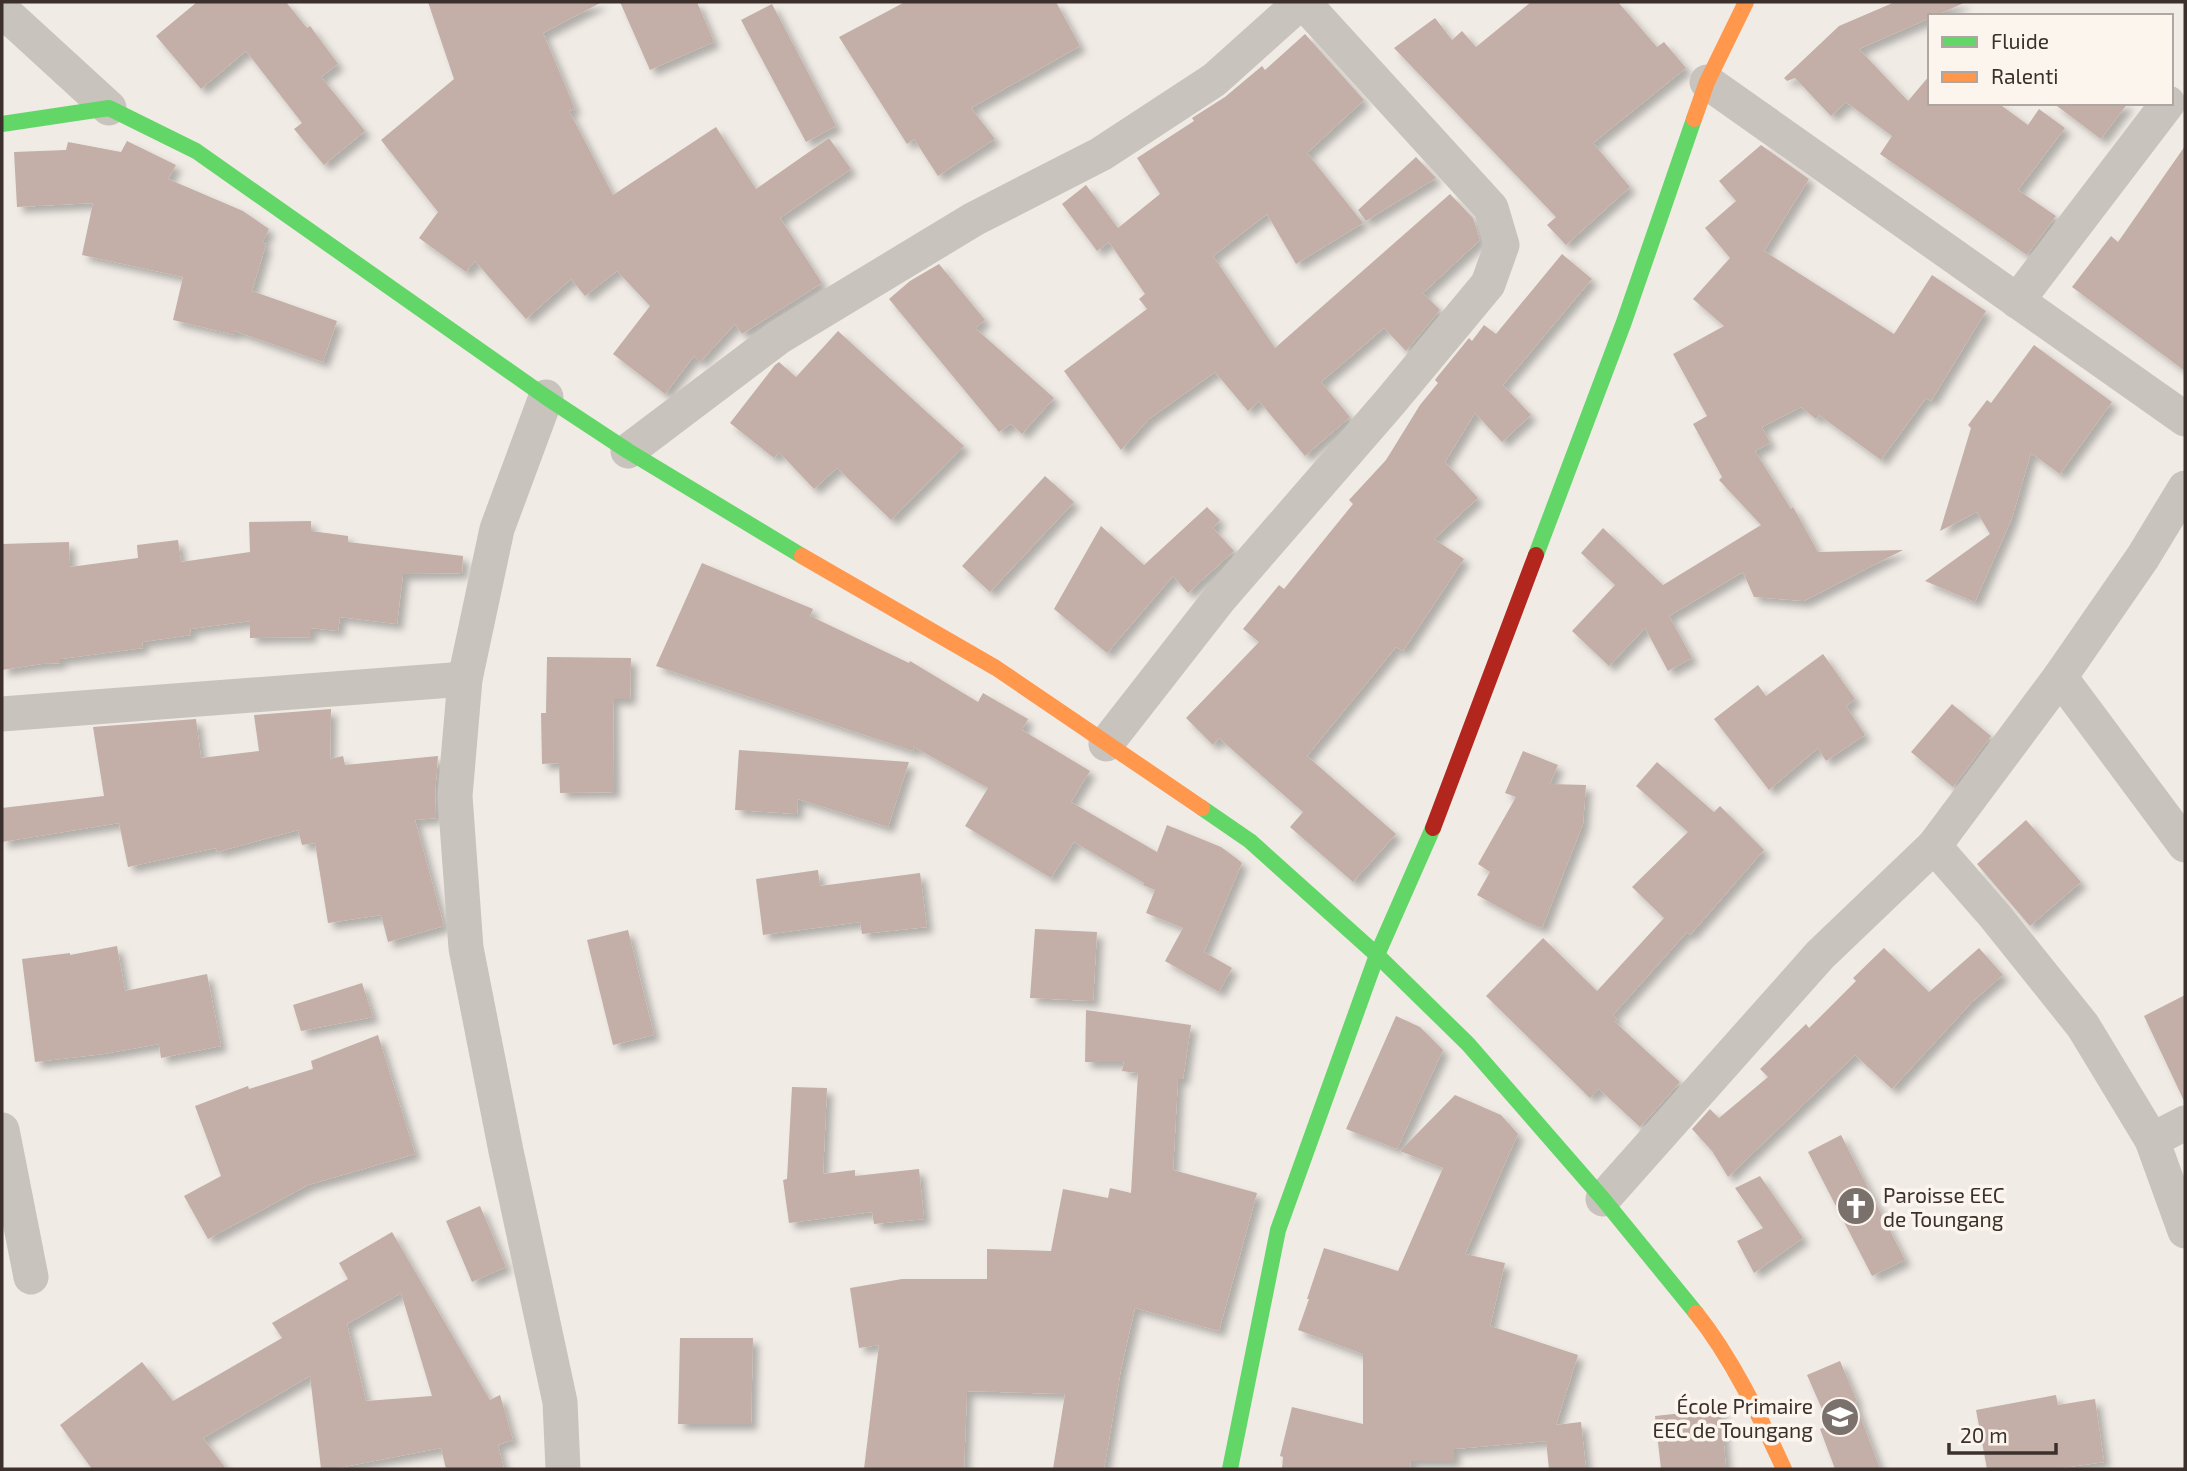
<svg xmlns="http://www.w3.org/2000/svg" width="2187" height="1471" viewBox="0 0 2187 1471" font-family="'Exo 2',sans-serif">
<defs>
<filter id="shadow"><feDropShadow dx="6" dy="6" stdDeviation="3.5" flood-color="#0004"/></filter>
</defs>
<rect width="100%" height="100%" fill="#f0ebe5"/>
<!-- building -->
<g fill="#c3afa7" fill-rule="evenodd" filter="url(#shadow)">
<polygon points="197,2 286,2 307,28 310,26 338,64 321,77 365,131 324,165 294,129 302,123 246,51 201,89 156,36"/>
<polygon points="428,2 602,2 543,33 575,109 569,111 613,195 716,127 756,189 829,138 851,169 780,218 822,283 742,334 735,324 700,362 694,356 665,394 613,354 650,306 617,271 585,296 571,279 526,319 475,261 466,272 419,238 438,212 381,140 454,79"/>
<polygon points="620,2 697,2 714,42 650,70"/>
<polygon points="905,2 1056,2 1080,46 971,108 995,139 938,176 914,139 907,144 839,37"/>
<polygon points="1531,2 1618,2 1657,47 1664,42 1686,68 1593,143 1630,187 1566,245 1547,225 1556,217 1394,48 1435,18 1452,40 1462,31 1476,47"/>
<polygon points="1895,2 1966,2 1935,16 1930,16 1930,18 1859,49 1908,101 1930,75 1930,103 1998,103 2028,125 2039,109 2065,128 2018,190 2056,216 2027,255 1880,154 1892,136 1846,102 1831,116 1795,78 1787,81 1784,78 1839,26"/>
<polygon points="772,4 836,126 806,142 741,20"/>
<polygon points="1305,34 1364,100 1307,153 1363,223 1296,264 1267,214 1213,256 1275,348 1450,194 1473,218 1480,240 1423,293 1440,310 1406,351 1384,328 1321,382 1350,417 1305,456 1259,401 1248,411 1215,372 1149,419 1121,450 1064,371 1147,309 1139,299 1145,294 1109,242 1097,251 1062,204 1086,185 1118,228 1160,194 1137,158 1194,121 1192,118 1225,97 1262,66 1265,70"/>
<polygon points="2053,103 2128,103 2101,139"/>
<polygon points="127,141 176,165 168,179 243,211 269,229 262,243 266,244 252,291 337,321 323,362 235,331 235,335 173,320 183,277 82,255 93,203 17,207 14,152 66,150 68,142 121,152"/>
<polygon points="1761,145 1809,179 1764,251 1894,334 1932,275 1986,311 1931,401 1926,398 1881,460 1819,415 1816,419 1801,407 1762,427 1770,443 1755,451 1791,509 1793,507 1818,552 1903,550 1804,601 1754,597 1743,572 1669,616 1692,658 1668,671 1645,628 1609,666 1572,631 1615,585 1581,553 1603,528 1663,585 1761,525 1719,480 1722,477 1693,424 1707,416 1673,354 1724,326 1693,299 1730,258 1705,228 1736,201 1719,181"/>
<polygon points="2185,146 2185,371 2072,287 2111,236 2118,242"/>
<polygon points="1416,157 1436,178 1366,221 1358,210"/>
<polygon points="1562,254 1592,279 1503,385 1531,415 1502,442 1475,413 1445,462 1478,498 1434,539 1464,559 1403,651 1396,647 1307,756 1396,834 1353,882 1290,827 1303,812 1219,738 1213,745 1186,718 1259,642 1243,629 1279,585 1284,589 1353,504 1349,500 1386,460 1420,405 1438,383 1435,380 1438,376 1469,338 1472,341 1484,325 1496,334"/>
<polygon points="939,264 985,320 975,328 1054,398 1022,434 1011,424 999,432 889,299 910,281"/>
<polygon points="838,331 964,446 891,520 837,468 814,489 779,452 774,458 730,423 775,365 779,362 796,377"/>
<polygon points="2034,345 2112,402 2060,474 2031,453 2012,518 1975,602 1925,581 1990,534 1977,512 1940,531 1971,428 1968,425 1987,400 1991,403"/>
<polygon points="1045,476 1074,502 990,592 962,566"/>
<polygon points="1207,507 1220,520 1213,528 1234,551 1188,593 1173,576 1107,653 1054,609 1101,526 1144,565"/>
<polygon points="311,521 311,531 348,536 348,542 463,556 462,573 403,574 397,624 340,617 338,631 311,628 311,637 250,638 250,621 190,629 191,635 142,642 143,648 60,659 60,663 41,664 2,670 2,544 69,542 70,567 138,558 137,545 178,540 181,562 250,552 249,522"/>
<polygon points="702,563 813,609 810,616 909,663 910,661 978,702 983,693 1028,719 1022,730 1090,771 1071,802 1157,852 1167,825 1221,847 1236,858 1242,863 1204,952 1232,968 1219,992 1165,961 1183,928 1146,913 1155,890 1143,885 1144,883 1074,842 1051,878 965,826 988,788 914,747 913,751 656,666"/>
<polygon points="1823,654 1855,699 1846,706 1865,735 1826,761 1818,748 1769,790 1714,719 1758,685 1766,696"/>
<polygon points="547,657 631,658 630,699 613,699 614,792 560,793 559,763 542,764 541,713 546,713"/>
<polygon points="1952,704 1991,736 1953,787 1911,752"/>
<polygon points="331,709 330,759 343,756 345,765 438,756 435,794 436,818 415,820 444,926 388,942 381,915 328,923 315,843 302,845 298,830 217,852 216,848 128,867 119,823 2,842 2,808 104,796 93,727 196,719 201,758 259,751 254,715"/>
<polygon points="739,750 909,762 888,827 798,799 797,814 735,810"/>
<polygon points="1523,751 1558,765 1550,784 1586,785 1583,824 1542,928 1524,921 1477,895 1490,872 1478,864 1516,797 1505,793"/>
<polygon points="1657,762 1714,812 1720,806 1764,850 1690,935 1687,932 1613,1015 1617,1019 1615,1022 1680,1082 1640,1127 1599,1089 1590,1098 1486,996 1543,938 1597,991 1664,918 1632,887 1688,832 1636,786"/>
<polygon points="2026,820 2081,882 2030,926 1977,864"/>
<polygon points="818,870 820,886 920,873 927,927 862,934 860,922 763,935 756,879"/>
<polygon points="1035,929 1097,932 1093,1001 1030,998"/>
<polygon points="628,930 654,1035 613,1045 587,940"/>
<polygon points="117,946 125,991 207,974 221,1046 161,1058 159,1044 103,1054 35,1062 22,959 70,953 70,955"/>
<polygon points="1884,948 1929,992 1979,948 2003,975 1972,1002 1892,1089 1855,1055 1728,1177 1712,1151 1692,1129 1710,1109 1719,1118 1768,1077 1760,1069 1806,1024 1809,1028 1856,981 1853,978"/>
<polygon points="362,983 373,1017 301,1031 293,1005"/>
<polygon points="2185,995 2185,1103 2144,1016"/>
<polygon points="1086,1010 1191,1025 1183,1079 1178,1079 1173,1170 1257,1193 1219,1331 1135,1308 1121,1369 1104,1469 1053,1469 1065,1394 967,1391 964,1469 864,1469 879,1345 859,1348 850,1288 902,1279 987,1279 987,1249 1051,1251 1063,1189 1108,1198 1110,1188 1131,1193 1138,1073 1122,1071 1124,1062 1085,1062"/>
<polygon points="1396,1016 1420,1027 1443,1050 1397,1149 1346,1129"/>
<polygon points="378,1035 415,1154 308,1185 208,1239 184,1196 221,1176 195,1106 248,1086 249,1089 313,1069 311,1061"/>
<polygon points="792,1087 827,1088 823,1174 855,1170 855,1176 919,1169 924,1219 874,1224 872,1212 789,1223 783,1180 787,1179"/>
<polygon points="1455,1095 1501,1115 1518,1134 1465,1254 1505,1263 1490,1326 1578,1355 1556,1425 1581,1422 1586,1469 1549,1469 1546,1441 1454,1449 1454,1461 1411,1461 1410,1469 1282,1469 1283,1457 1280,1456 1292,1407 1363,1424 1363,1354 1298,1330 1309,1299 1307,1299 1324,1248 1398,1271 1443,1168 1400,1151"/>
<polygon points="1841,1135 1905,1260 1872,1276 1808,1152"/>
<polygon points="1760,1176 1803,1238 1754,1273 1737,1241 1763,1228 1735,1188"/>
<polygon points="480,1206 506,1267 472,1282 446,1221"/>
<path d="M392 1232 490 1400 500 1395 513 1440 498 1445 504 1469H446L441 1448 333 1469H321L310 1376 203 1438 226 1469H92L60 1425 142 1362 173 1401 282 1338 272 1323 348 1279 339 1263ZM401 1293 432 1396 366 1401 347 1324Z"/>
<polygon points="680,1338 753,1338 751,1424 678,1424"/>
<polygon points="1840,1361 1857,1401 1855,1402 1880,1469 1835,1469 1820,1429 1829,1425 1807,1375"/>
<polygon points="2056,1395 2058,1405 2095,1399 2104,1462 2055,1469 1987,1469 1976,1410"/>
<polygon points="1721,1409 1726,1469 1661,1469 1655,1416"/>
</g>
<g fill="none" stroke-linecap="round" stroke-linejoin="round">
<!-- street -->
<g stroke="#c9c3be" stroke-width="35">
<polyline points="2,10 109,108"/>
<polyline points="1707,82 2185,419"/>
<polyline points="2017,301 2168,103"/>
<polyline points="546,397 497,529 465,679 455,796 466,948 506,1151 560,1402 563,1469"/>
<polyline points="628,451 779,337 974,219 1101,154 1214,80 1301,2"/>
<polyline points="2060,677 2185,845"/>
<polyline points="2,714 465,679"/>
<polyline points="1106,744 1220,598 1390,402 1488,284 1502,245 1491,208 1303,2"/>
<polyline points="1934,846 1995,916 2083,1026 2152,1140 2185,1231"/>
<polyline points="2,1130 31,1277"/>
<polyline points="2152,1140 2185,1123"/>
<polyline points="1603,1199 1820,955 1934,846 2060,677 2143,557 2185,488"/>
</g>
<!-- fast -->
<g stroke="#63d668" stroke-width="16">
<polyline points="2,124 109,108 196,151 546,397 628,451 802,556"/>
<polyline points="1536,555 1624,322 1694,119"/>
<polyline points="1202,808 1250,841 1377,955 1468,1044 1603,1199 1696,1313"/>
<polyline points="1230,1469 1278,1230 1377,955 1433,828"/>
</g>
<!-- slow -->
<g stroke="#ff974d" stroke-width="16">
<polyline points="1694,119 1707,82 1746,2"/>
<polyline points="802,556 996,668 1202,808"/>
<path d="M1696 1313C1732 1358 1760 1417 1784 1469"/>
</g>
<!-- jam -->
<polyline stroke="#b3261e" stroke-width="16" points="1433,828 1536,555"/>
</g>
<!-- icons -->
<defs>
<symbol id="church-disc" viewBox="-11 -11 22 22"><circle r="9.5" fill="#7a716c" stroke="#fbf5ee"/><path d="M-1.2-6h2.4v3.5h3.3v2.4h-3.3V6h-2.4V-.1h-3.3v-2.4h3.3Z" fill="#fff"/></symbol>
<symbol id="school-disc" viewBox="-11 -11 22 22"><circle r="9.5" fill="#7a716c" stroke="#fbf5ee"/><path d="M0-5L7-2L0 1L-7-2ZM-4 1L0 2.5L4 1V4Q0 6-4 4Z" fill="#fff"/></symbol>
</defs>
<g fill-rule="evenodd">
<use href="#church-disc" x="1834" y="1184" width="44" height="44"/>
<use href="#school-disc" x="1818" y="1395" width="44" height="44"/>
</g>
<g text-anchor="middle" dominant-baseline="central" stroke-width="7" stroke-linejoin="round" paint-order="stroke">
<!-- poi labels -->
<g font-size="21" fill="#3b302b" stroke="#fbf5ee" text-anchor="start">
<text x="1883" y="1194">Paroisse EEC<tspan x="1883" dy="24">de Toungang</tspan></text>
<text x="1813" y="1405" text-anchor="end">École Primaire<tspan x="1813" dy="24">EEC de Toungang</tspan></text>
</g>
</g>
<!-- border -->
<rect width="2187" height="1471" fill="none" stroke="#3b302b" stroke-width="7"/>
<!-- legend -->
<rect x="1928" y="14" width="245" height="91" fill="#fbf5ee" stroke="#aea6a0" stroke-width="2"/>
<rect x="1942" y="37" width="35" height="10" fill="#63d668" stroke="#aea6a0" stroke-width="2"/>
<text x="1991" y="49" font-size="21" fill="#3b302b">Fluide</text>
<rect x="1942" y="72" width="35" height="10" fill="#ff974d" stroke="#aea6a0" stroke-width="2"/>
<text x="1991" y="84" font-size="21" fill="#3b302b">Ralenti</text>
<!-- scale -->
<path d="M1949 1443v10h107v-10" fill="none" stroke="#3b302b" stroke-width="3.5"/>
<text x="1960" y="1443" font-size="21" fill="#3b302b" stroke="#fbf5ee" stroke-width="5" paint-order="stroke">20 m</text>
</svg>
